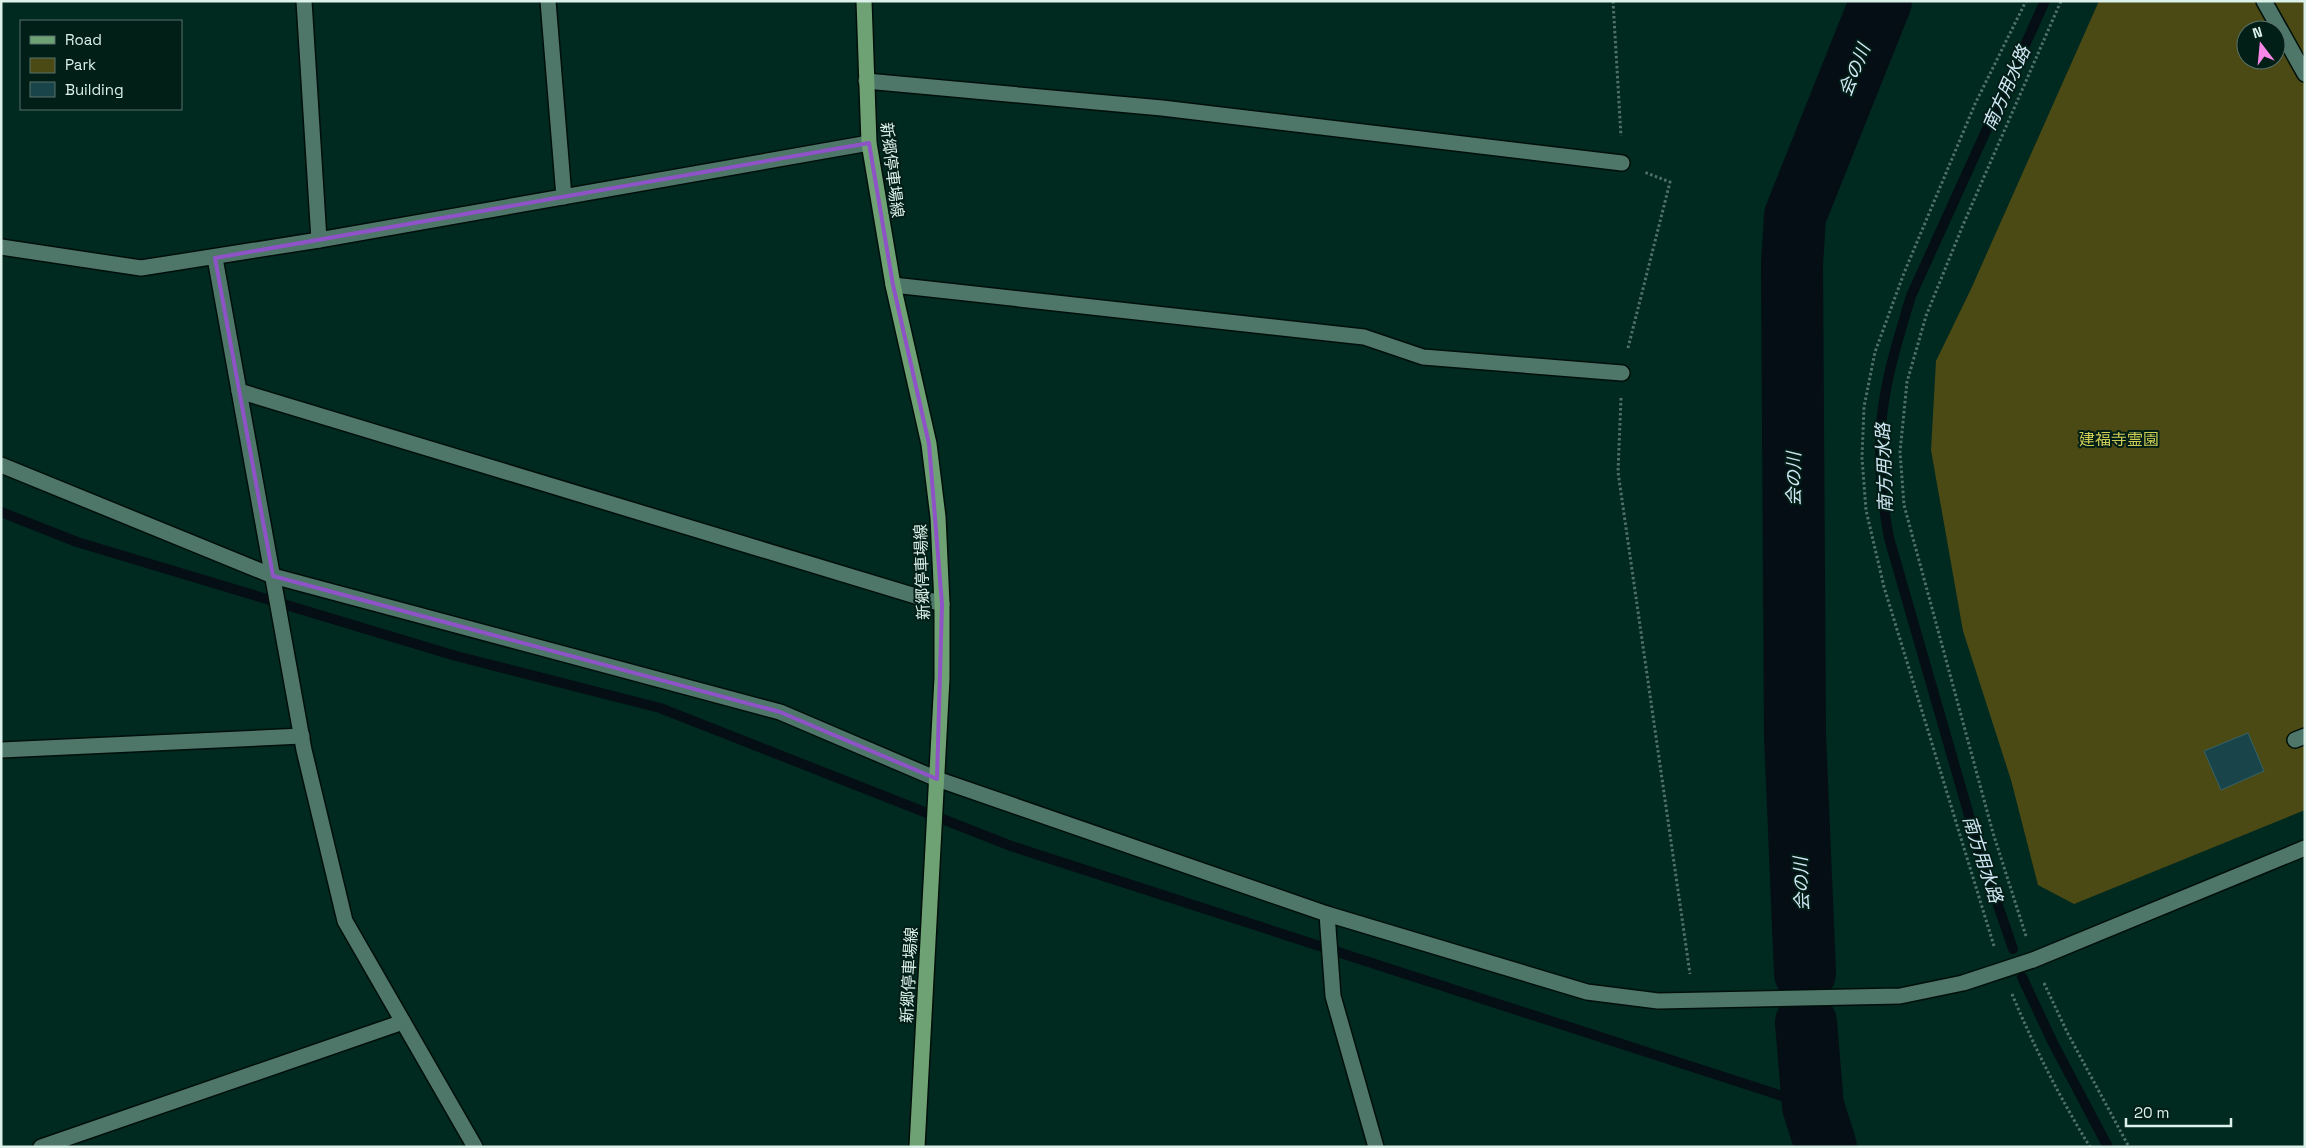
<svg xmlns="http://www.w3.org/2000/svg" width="2306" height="1148" viewBox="0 0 2306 1148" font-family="'Space Grotesk','Noto Sans JP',sans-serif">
<rect width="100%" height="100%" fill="#002920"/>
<!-- green -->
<path fill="#4b4a14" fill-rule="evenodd" d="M2099 1H2305V810L2074 904 2038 885 2011 780 1963 631 1931 450 1936 361 1971 289ZM2246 30H2276V60H2246Z"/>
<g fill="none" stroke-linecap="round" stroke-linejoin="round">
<!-- stream -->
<g stroke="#040e14" stroke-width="10">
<polyline points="1,512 77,542 456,656 660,708 1011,846 1813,1106"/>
<path d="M2013 949 1979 850 1889 538C1881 496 1877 451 1883 408 1888 370 1900 333 1911 296L2045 1"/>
<polyline points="2022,977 2053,1043 2108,1147"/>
</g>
<!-- river -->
<g stroke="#040e14" stroke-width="62">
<polyline points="1805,973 1795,735 1792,265 1795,216 1881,1"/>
<polyline points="1806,1023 1813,1106 1826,1147"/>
</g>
</g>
<!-- building -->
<polygon fill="#19454a" stroke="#376267" points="2248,733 2264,771 2221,790 2204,751"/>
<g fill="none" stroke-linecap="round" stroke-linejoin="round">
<defs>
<g id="minor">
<polyline points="304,1 319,240"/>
<polyline points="548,1 564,197"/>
<polyline points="2264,1 2305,74"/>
<polyline points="866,81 1162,108 1622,163"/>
<polyline points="1,247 141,268 319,240 869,143"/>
<polyline points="215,258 304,750 345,921 475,1147"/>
<polyline points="893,285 1364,337 1423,357 1622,373"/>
<polyline points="239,391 942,604"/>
<polyline points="1,465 273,576 780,712 937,779 1327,914 1587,992 1658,1001 1900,996 1963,983 2033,960 2305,848"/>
<polyline points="2295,740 2305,736"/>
<polyline points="1,750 302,736"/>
<polyline points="1327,914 1333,996 1376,1147"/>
<polyline points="41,1147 403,1022"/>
</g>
<polyline id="major" points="864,1 869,143 893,285 929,444 938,517 942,604 942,678 917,1147"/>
</defs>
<!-- minor casing -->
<use href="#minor" stroke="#000f0a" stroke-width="18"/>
<!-- major casing -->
<use href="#major" stroke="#000f0a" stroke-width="18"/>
<!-- path -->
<g stroke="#507169" stroke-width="3" stroke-dasharray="2.5 2.5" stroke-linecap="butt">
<polyline points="1613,1 1621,136"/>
<polyline points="1628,348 1670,182 1644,172"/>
<polyline points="1621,398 1618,472 1690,974"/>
<polyline points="2026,936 1993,833 1904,505 1900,452 1907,382 1926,316 1963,225 2061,1"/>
<polyline points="1994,946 1884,587 1866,510 1862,458 1864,407 1875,352 1904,273 1975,104 2026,1"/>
<polyline points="2044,983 2067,1032 2129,1147"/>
<path d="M2012 994C2034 1047 2060 1098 2090 1147"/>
</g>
<!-- minor -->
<use href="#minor" stroke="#4e7669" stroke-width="15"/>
<!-- major -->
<use href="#major" stroke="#6ea173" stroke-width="15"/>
</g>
<!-- marked area -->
<path fill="none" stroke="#8e53c7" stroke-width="4" stroke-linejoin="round" d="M869 143 893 285 929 444 942 604 937 779 780 712 273 576 215 258Z"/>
<g text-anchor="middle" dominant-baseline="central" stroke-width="4" stroke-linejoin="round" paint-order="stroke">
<!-- street labels -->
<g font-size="16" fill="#dcf1e9" stroke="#011e17">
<text transform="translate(892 170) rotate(83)">新郷停車場線</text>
<text transform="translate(922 572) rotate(-92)">新郷停車場線</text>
<text transform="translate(909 975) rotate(-87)">新郷停車場線</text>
</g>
<!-- park labels -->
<g font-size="16" fill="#cecd55" stroke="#011e17">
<text x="2119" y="439">建福寺霊園</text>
</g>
<!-- water labels -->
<g font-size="18" font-style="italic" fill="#d3e7f5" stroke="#011e17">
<text transform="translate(1854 70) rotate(-68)">会の川</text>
<text transform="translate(2006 88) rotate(-66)">南方用水路</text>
<text transform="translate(1884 468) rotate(-92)">南方用水路</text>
<text transform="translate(1793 479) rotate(-90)">会の川</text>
<text transform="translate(1983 859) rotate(72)">南方用水路</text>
<text transform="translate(1801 884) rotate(-92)">会の川</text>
</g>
</g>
<!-- border -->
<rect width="2306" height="1148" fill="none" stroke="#dcf1e9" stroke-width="5"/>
<!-- legend -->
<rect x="20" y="20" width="162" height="90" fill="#011e17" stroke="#59726b"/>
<rect x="30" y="36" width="25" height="8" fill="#6ea173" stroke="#59726b"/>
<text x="65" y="45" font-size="15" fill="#dcf1e9">Road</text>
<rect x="30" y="58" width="25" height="15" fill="#4b4a14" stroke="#59726b"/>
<text x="65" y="70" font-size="15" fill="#dcf1e9">Park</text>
<rect x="30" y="82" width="25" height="15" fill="#19454a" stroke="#59726b"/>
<text x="65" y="95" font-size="15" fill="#dcf1e9">Building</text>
<!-- north arrow -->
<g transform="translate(2261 45) rotate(344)"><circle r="24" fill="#011e17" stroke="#59726b"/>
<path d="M0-4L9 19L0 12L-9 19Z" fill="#f987e9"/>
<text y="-8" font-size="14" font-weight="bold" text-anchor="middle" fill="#dcf1e9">N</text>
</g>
<!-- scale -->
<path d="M2126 1118v8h105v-8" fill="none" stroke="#dcf1e9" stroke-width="2.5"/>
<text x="2134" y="1118" font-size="15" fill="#dcf1e9" stroke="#011e17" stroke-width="4" paint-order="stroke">20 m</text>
</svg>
